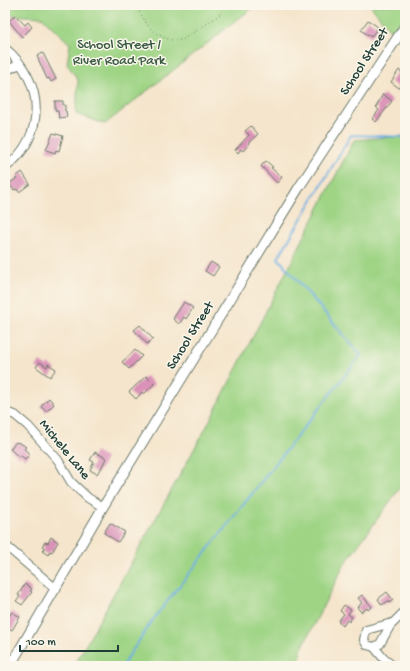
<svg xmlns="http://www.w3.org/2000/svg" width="410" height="671" viewBox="0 0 410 671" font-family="'Gochi Hand',sans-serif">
<rect width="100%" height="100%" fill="#fbf7ec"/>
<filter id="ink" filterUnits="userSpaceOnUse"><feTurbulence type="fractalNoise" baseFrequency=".025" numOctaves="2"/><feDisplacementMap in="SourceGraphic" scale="8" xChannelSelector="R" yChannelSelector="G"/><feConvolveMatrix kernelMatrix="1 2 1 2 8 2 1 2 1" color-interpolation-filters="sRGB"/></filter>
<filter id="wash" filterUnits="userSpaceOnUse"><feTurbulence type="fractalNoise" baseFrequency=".012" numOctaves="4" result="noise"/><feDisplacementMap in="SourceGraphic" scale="16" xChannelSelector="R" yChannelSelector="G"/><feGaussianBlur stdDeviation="0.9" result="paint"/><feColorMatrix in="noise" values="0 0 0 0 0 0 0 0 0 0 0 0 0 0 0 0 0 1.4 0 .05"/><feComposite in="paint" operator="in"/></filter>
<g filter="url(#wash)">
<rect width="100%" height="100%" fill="#f5e5cc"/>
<!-- green -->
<g fill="#9fd485" stroke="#5f885c">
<polygon points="5,5 256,5 105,124 76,114 78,80 67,64 70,44 42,17 9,15 5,10"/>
<polygon points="370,5 405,5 405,17 393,34"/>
<polygon points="405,136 405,481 344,565 301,650 299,666 74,666 207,426 354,140"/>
</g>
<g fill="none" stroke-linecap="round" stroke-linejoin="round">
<!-- stream -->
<polyline stroke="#6fb0e3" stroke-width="2" points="122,666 155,617 361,355 278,258 351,135 405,137"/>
</g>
<g id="blocks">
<!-- building -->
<g fill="#da92b8">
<polygon points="15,15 25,25 28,22 32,27 22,37 9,21"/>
<polygon points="368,20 378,27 371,37 361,30"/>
<polygon points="43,53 56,79 51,82 49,78 47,79 37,56"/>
<polygon points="399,70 405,75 405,79 399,88 391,82"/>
<polygon points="383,94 392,101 376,122 372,119 379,110 376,107"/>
<polygon points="55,101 63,101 63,105 65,105 65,111 66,111 67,117 59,118 58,111 56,111 55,109"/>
<polygon points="251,126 258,134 248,143 249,144 243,151 241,149 238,153 235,150 249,135 245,131"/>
<polygon points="53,133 63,136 59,151 56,150 55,153 46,150"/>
<polygon points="266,161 273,167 271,168 282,177 277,183 261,166"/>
<polygon points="22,172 30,184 19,192 17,189 14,190 9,184 18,177 17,176"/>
<polygon points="211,262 219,267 213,276 205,271"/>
<polygon points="184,302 193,308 186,319 184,317 179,324 173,319"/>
<polygon points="140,325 153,339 147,344 134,330"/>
<polygon points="135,350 142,356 129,369 122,362"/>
<polygon points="40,362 47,367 48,364 56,369 50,377 36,367"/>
<polygon points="146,376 154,384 144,394 142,392 136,399 129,392"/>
<polygon points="49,398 54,404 46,412 41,406"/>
<polygon points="16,442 18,443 19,442 26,447 24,449 30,454 25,459 20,455 19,457 10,449"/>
<polygon points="95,452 106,458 101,469 100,469 97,474 90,470 94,462 90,460"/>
<polygon points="110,523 125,532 118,542 104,533"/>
<polygon points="51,537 58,542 52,552 50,551 48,555 42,551 45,548 42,546 45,542 48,543"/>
<polygon points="25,584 32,589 30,591 32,592 22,605 16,601 20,596 18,595"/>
<polygon points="387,592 393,600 389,603 388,601 382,605 378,599"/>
<polygon points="362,595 372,607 368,610 367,608 361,612 357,607 362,603 358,598"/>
<polygon points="344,605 351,610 348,614 352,617 349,622 347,620 343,626 338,621 344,614 340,611"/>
<polygon points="12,612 20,617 12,630 8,628 5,633 5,622"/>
</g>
</g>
</g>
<g filter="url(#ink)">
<use href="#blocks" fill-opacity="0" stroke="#6a7869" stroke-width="1"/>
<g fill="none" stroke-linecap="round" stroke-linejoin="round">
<defs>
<g id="minor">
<path d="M5 48C45 81 47 136 5 168"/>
<polyline points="5,71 20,64"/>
<polyline points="5,412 15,415 28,426 58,460 71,482 88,498 103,507"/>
<polyline points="5,545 56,589"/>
<polyline points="374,647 367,645 364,640 366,630 392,623"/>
<polyline points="393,666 384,659 374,647 380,644 390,626 405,611"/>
</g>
<polyline id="tertiary" points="10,666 103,507 298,189 405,26"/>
</defs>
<!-- minor casing -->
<use href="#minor" stroke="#6a7869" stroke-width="10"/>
<!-- tertiary casing -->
<use href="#tertiary" stroke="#6a7869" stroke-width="11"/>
<!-- path -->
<polyline stroke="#6a7869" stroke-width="1" stroke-dasharray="1 3" stroke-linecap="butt" points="135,5 149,27 157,34 170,40 182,40 214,19 222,12 226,5"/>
<!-- minor -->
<use href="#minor" stroke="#fff" stroke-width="8"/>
<!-- tertiary -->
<use href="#tertiary" stroke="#fff" stroke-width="9"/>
</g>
</g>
<g text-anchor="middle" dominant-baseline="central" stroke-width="3" stroke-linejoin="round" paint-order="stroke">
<!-- park labels -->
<g font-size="14" fill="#395b44" stroke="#fbf7ec">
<text x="119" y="45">School Street /<tspan x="119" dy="16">River Road Park</tspan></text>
</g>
<!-- street labels -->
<g font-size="14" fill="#1f3d34" stroke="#fbf7ec">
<text transform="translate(365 62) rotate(-57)">School Street</text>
<text transform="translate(191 336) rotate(-58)">School Street</text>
<text transform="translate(64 450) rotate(51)">Michele Lane</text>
</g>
</g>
<!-- margin -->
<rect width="410" height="671" fill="none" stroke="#fbf7ec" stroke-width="20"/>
<!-- scale -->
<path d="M20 645v6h98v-6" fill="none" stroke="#1f3d34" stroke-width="2"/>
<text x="26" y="645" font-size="12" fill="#1f3d34" stroke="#fbf7ec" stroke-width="3" paint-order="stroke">100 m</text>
</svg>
